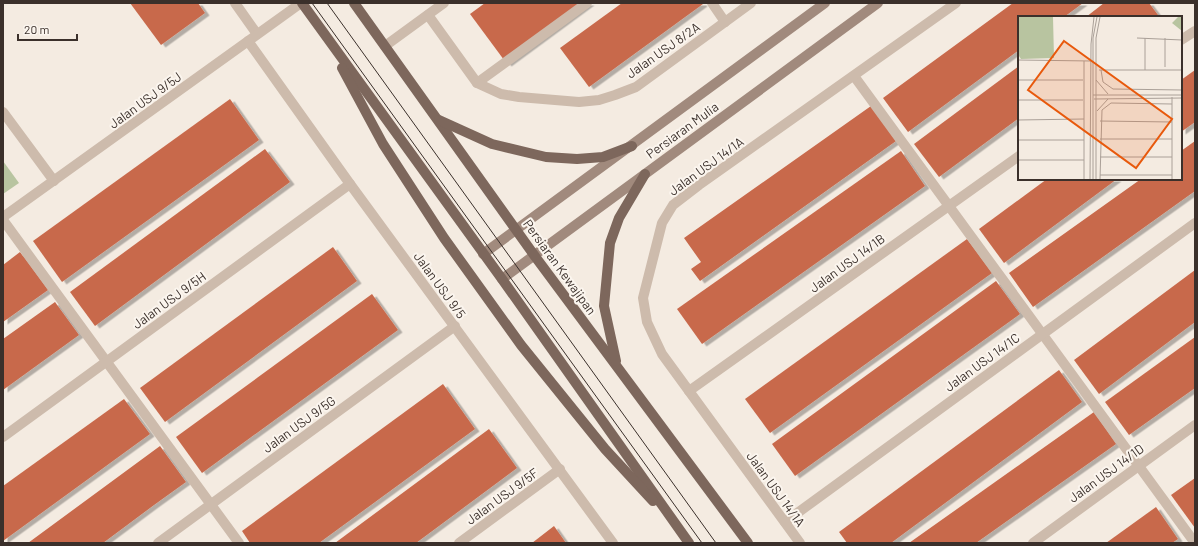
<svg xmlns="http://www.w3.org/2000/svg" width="1198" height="546" viewBox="0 0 1198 546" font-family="Barlow,sans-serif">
<defs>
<filter id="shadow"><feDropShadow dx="4.5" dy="2.5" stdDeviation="0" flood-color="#0004"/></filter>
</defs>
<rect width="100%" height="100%" fill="#f4ebe1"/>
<!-- green -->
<polygon fill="#b8c4a0" points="3,161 19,183 3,194"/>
<!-- building -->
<g fill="#c8694b" filter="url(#shadow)">
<polygon points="130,3 198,3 205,13 161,45"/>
<polygon points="485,3 590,3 507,64 470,14"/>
<polygon points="622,3 702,3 703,4 589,87 560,48"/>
<polygon points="1013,3 1083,3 1064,17 1019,17 1019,50 908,132 883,98"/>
<polygon points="1104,3 1149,3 1158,15 1156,17 1086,17"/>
<polygon points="1019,66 1019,118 939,177 914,144"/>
<polygon points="1195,70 1195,122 1181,132 1181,80"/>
<polygon points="230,99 259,140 62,282 33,241"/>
<polygon points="871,106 896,141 700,281 691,269 701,262 684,238"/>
<polygon points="1195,141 1195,191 1033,307 1009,273 1141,179 1181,179 1181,151"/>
<polygon points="265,149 290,182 95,326 70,292"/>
<polygon points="901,151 925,186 702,344 677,309"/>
<polygon points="1047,179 1117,179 1004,263 979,229"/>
<polygon points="967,239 992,273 770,433 745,399"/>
<polygon points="333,247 357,281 165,422 140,388"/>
<polygon points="20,252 48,290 3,322 3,265"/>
<polygon points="1195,270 1195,322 1099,394 1074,360"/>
<polygon points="996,281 1020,314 795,476 772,444"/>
<polygon points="372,294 398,330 202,473 176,437"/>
<polygon points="55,302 79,335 3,390 3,339"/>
<polygon points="1195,337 1195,388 1129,435 1105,402"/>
<polygon points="1059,370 1082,402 891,543 847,543 839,532"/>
<polygon points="443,384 475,429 319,543 250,543 242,531"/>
<polygon points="124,399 150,434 3,541 3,486"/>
<polygon points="1094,412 1116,444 976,543 909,543"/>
<polygon points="489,429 517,468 439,526 416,543 335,543"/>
<polygon points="160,446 186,482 154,505 103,543 28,543"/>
<polygon points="1195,478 1195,528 1171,495"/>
<polygon points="1156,507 1178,539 1172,543 1106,543"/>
<polygon points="554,526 566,543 532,543"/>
</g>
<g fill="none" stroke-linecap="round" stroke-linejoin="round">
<!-- lane -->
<g stroke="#cdbbac" stroke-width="10">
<polyline points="235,3 257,34"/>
<polyline points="712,3 725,22"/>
<polyline points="854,76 1195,543"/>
<polyline points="477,83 587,3"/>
<polyline points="3,112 54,181"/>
<polyline points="3,220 239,543"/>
</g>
<!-- street -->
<g stroke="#cdbbac" stroke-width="10">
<polyline points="428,15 477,83 501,94 519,97 579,102 599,100 615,95 636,87 751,3"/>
<polyline points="1181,40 1195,31"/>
<polyline points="248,41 350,184 613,543"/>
<polyline points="385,46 444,3"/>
<polyline points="3,217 301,3"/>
<polyline points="689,391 1019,156"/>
<polyline points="3,437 350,184"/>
<polyline points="785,522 1195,223"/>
<polyline points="158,543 455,326"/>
<polyline points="459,543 560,469"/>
<polyline points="800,543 662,354 647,322 643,298 662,223 673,205 699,185 956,3"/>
<polyline points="1033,543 1195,425"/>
</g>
<!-- secondary -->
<g stroke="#a18a7d" stroke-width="10">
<polyline points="483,254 825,3"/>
<polyline points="502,279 878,3"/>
</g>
<!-- primary -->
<g stroke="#7d675c" stroke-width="10">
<polyline points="302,3 502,279 689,543"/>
<polyline points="354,3 534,255 748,543"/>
<polyline points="342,68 383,144 444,238 521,345 605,449 653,501"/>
<polyline points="439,120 492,144 546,157 577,159 603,157 632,146"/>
<polyline points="616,361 604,306 610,243 619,218 645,174"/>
</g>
<!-- tram -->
<g stroke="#3b302b" stroke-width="1">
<polyline points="312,3 702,543"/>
<polyline points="327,3 716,543"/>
</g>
</g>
<g text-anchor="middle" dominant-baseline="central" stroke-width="4" stroke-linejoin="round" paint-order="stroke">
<!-- street labels -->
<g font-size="13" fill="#3b302b" stroke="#fbf5ee">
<text transform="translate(663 50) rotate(-35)">Jalan USJ 8/2A</text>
<text transform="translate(145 100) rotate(-36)">Jalan USJ 9/5J</text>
<text transform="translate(682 130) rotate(-36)">Persiaran Mulia</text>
<text transform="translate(706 166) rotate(-36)">Jalan USJ 14/1A</text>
<text transform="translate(847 263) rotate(-36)">Jalan USJ 14/1B</text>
<text transform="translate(560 267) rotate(54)">Persiaran Kewajipan</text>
<text transform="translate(440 285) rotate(54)">Jalan USJ 9/5</text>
<text transform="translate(169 300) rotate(-36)">Jalan USJ 9/5H</text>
<text transform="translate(982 362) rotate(-36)">Jalan USJ 14/1C</text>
<text transform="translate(299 424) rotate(-36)">Jalan USJ 9/5G</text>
<text transform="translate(1106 473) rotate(-36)">Jalan USJ 14/1D</text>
<text transform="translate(776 489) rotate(54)">Jalan USJ 14/1A</text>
<text transform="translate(502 496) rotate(-36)">Jalan USJ 9/5F</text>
</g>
</g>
<!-- overview -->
<g transform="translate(1018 16)">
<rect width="164" height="164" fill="#f4ebe1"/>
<path d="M1 1H35L36 42 3 43 1 40ZM160 1H164V15L154 7Z" fill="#b8c4a0"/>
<path fill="none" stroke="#aaa098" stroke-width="1" d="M119 22 164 24M0 44 73 45M66 45V163M147 51V22M81 54H164M83 54 85 66 95 73 164 74M127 54V22M0 64H65M78 64 90 78M75 79H164M76 83 164 82M0 84H65M79 95 90 83M0 104 66 103M82 105 154 106M82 123H154M0 124H66M82 141H154M0 144H66M82 159H154M0 163V84M72 163 73 28 76 1M75 163V22L79 1M78 163V22L82 1M82 163 84 94 93 87 154 88M154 163V81"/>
<path fill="#e8590c" fill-opacity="0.15" stroke="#e8590c" stroke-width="2" d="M46 25 154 103 118 152 10 74Z"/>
<rect width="164" height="164" fill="none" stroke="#3b302b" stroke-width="2"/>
</g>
<!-- border -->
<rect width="1198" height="546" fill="none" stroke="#3b302b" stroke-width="8"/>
<!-- scale -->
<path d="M18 34v6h59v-6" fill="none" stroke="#3b302b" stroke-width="2"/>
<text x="24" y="34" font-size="12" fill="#3b302b" stroke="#fbf5ee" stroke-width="3" paint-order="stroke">20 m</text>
</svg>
